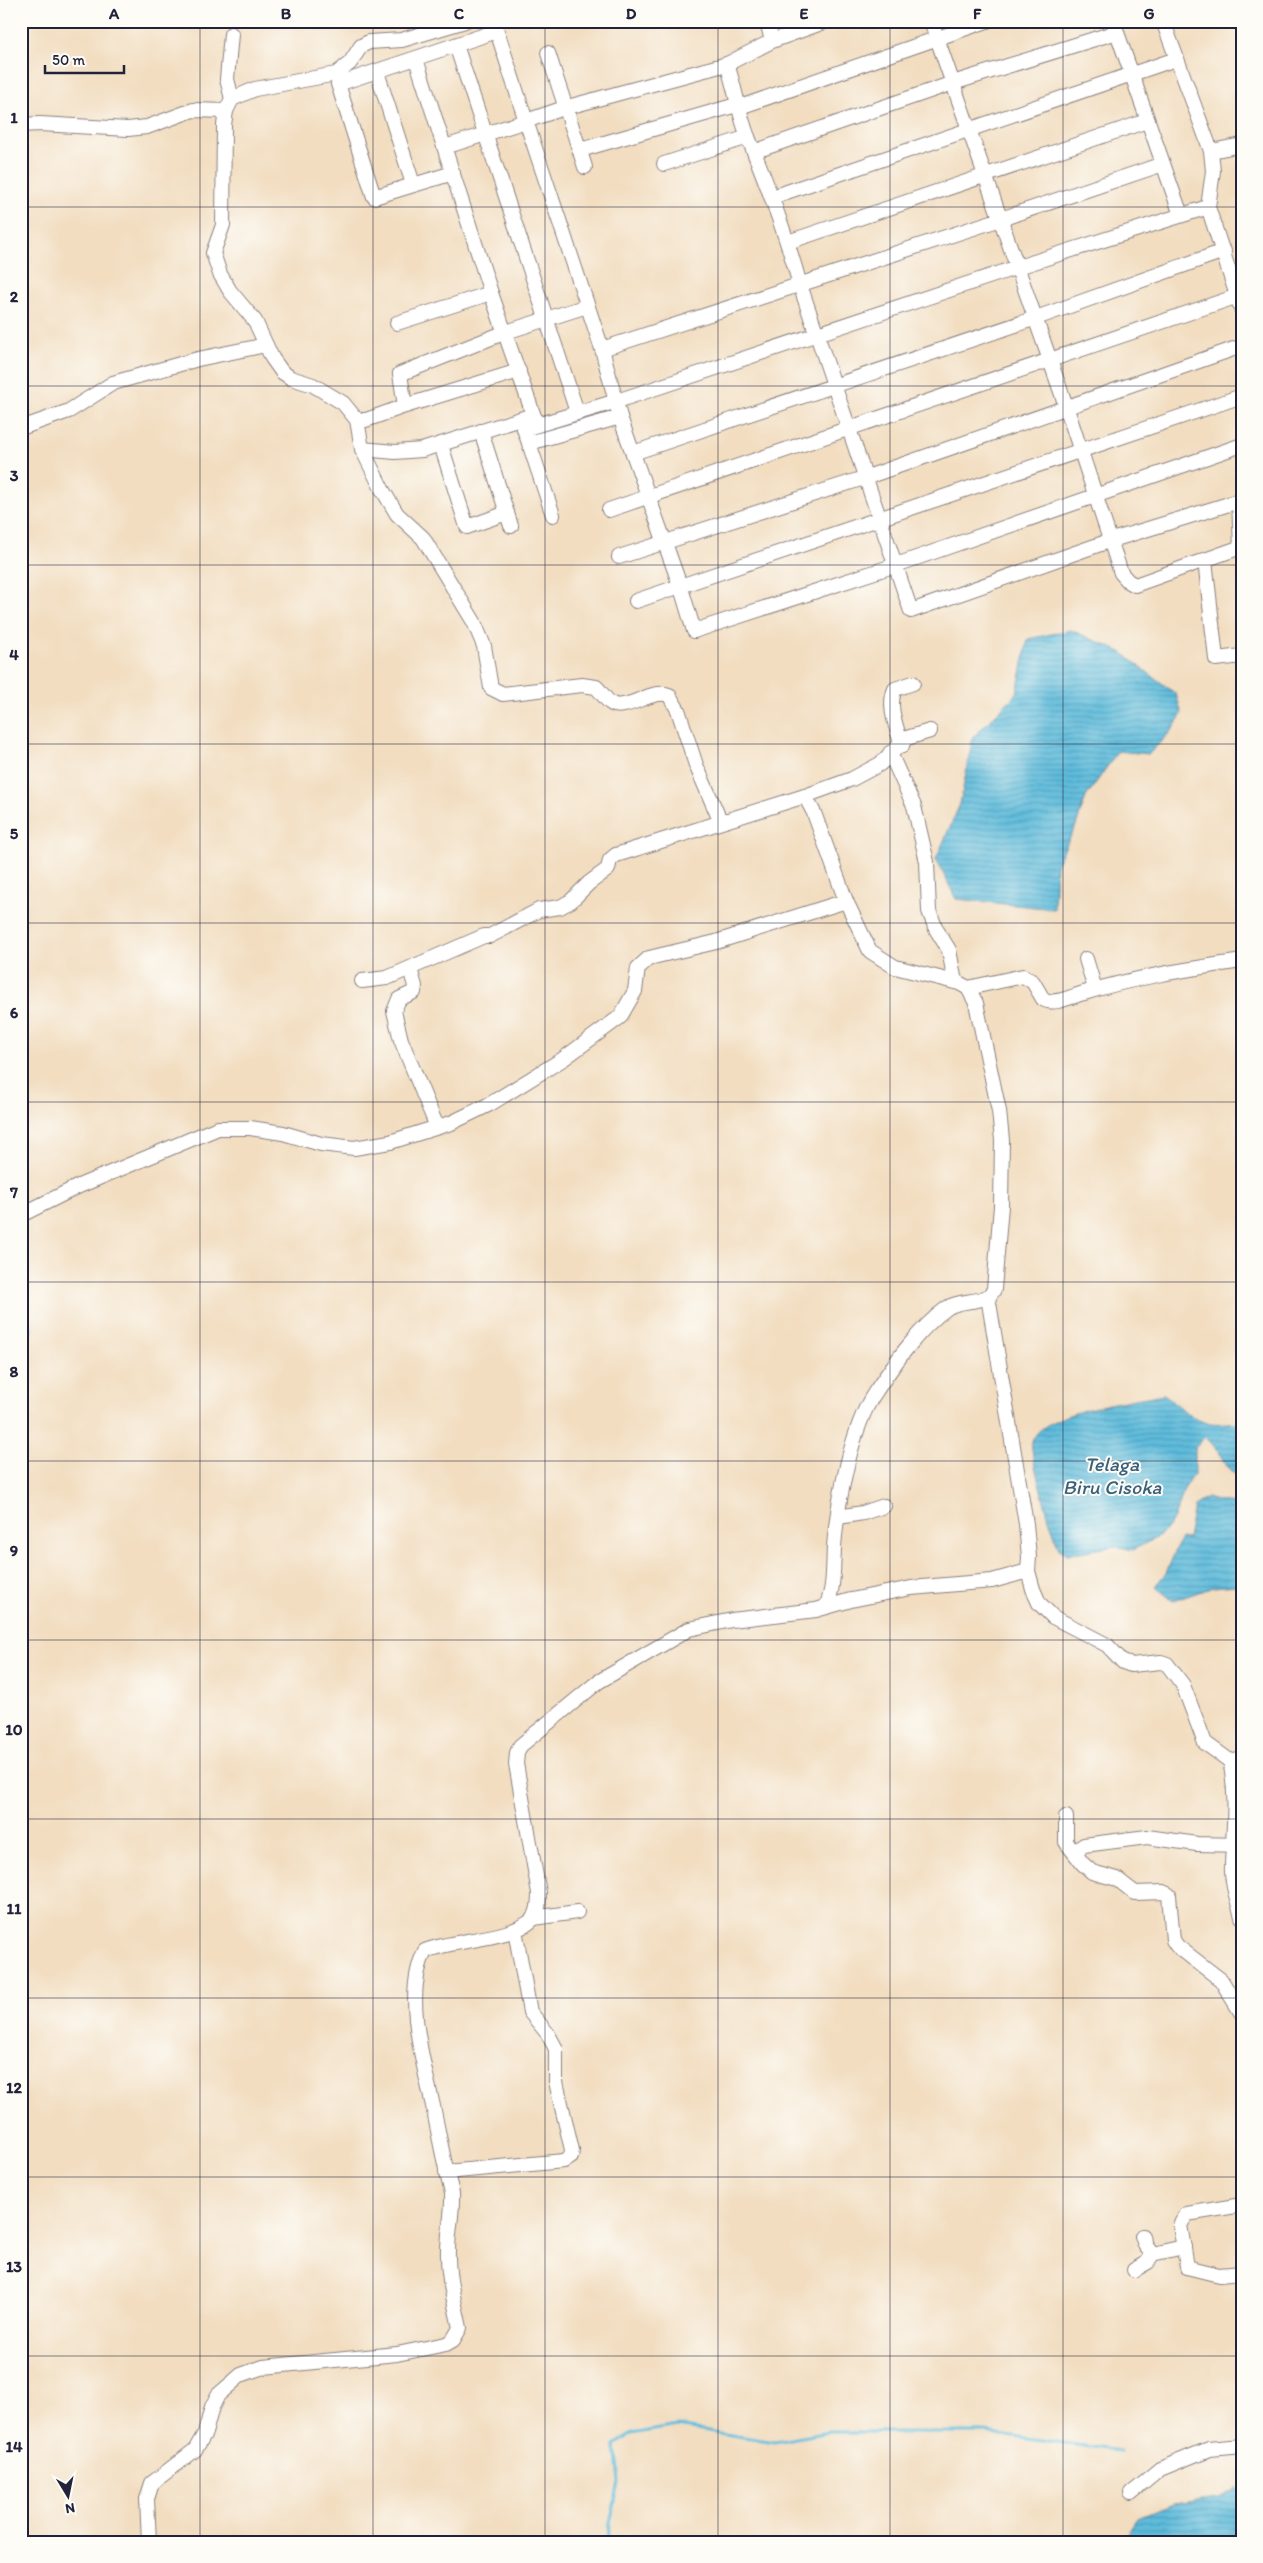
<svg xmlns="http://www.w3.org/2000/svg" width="1263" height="2563" viewBox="0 0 1263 2563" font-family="Itim,sans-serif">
<defs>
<pattern id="water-rules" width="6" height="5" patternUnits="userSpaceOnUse" patternTransform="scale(1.25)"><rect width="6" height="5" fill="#5ebcdc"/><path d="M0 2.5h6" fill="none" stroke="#4d98b4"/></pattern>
</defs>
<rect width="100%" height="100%" fill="#fdfcf7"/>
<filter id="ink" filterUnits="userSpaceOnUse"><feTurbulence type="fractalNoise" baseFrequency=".02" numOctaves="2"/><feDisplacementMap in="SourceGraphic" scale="10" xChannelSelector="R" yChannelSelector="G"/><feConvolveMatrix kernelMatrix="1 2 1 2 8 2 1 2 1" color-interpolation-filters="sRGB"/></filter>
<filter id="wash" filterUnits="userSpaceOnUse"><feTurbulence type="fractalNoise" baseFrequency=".0096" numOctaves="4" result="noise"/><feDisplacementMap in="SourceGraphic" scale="20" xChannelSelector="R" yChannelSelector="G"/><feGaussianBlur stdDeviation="1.12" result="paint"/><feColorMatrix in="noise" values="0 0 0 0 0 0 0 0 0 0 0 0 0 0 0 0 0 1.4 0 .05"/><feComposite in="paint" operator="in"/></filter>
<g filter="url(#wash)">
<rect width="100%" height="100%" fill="#f2ddc0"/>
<!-- water -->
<g fill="url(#water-rules)" stroke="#406f8c">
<polygon points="1071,630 1121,652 1176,694 1182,714 1172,730 1149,754 1118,751 1086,797 1075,828 1056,865 1054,909 956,899 936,859 960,804 973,737 1017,693 1028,639"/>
<path d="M1164 1394C1196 1420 1197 1427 1239 1422L1242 1424V1478C1224 1471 1220 1448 1205 1437L1195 1447V1473C1180 1487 1182 1506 1171 1523 1164 1536 1145 1543 1133 1550L1115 1546 1068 1554 1059 1549C1053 1533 1029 1454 1032 1442 1041 1411 1134 1400 1164 1394Z"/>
<polygon points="1207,1498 1225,1503 1242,1504 1242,1582 1237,1585 1213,1587 1173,1601 1155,1586 1166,1573 1181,1538 1188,1539 1194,1506"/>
<polygon points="1237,2487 1242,2493 1242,2542 1121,2542 1138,2518 1172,2504 1218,2498"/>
</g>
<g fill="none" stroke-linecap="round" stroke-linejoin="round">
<!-- stream -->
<g stroke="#5ebcdc" stroke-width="3">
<polyline points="21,1304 32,1331 21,1343"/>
<polyline points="606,2542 619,2481 615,2445 632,2434 677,2426 775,2442 828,2432 986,2432 1120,2451"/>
</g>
</g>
</g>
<g filter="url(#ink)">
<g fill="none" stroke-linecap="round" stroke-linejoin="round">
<defs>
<g id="minor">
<path d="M465 21 402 40 369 42 361 46 350 63 336 74 255 89 232 99 226 111 224 125 223 225 213 253 220 274 230 291 255 321 272 358 282 372 291 378 313 385 343 403 357 420 362 449 382 489 397 514 423 538 474 622 484 646 491 688 503 694 582 685 596 687C602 692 605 700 612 704 626 712 652 688 669 695L678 710 696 765 719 818 723 820"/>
<polyline points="767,21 772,41"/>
<polyline points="827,21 772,41 727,64 564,108 526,121 602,349 620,417 681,588 694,631 896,565 1242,445"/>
<polyline points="931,21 1066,406 1121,573 1128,581 1135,585 1241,547 1239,501"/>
<polyline points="1113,21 1181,215"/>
<polyline points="1163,21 1211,151 1213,171 1208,207 1242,311"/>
<polyline points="231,34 227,79 232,99"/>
<polyline points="456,45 577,412"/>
<polyline points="548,53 585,167"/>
<polyline points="416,59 491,293 537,425"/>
<path d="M727 64C735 88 739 114 748 137 768 186 786 234 800 285L911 611 1112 540 1242 500"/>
<polyline points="377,72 413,184"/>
<polyline points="740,107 987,21"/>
<polyline points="21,125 40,124 128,129 147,127 193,110 226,111"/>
<polyline points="445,147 526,121 497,31 338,84 374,197 453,173"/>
<polyline points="580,150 740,104"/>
<polyline points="756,151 953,83 1117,32"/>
<polyline points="1211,151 1242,145"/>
<polyline points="664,164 748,137"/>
<polyline points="772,197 1176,59"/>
<polyline points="788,242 1147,121"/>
<polyline points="397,323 491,293"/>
<polyline points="602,349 1001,219 1163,164"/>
<polyline points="405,406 519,371"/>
<polyline points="620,417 529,443 524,429 617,401 1018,267 1208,207"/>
<polyline points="357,420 366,420 405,406 400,374 506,332 587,306"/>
<polyline points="21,428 69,411 113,383 198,359 266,345"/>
<polyline points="481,431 511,526"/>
<polyline points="529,443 553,515"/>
<polyline points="441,445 467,527 507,513"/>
<polyline points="362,449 395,452 422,450 533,415"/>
<polyline points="633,453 1036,318 1224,251"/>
<polyline points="609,510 1238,296"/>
<polyline points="619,557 867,477 1242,346"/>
<polyline points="1205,560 1216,659 1242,656"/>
<polyline points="636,601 1242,396"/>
<path d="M902 746C897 728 887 706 895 689L913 683"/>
<polyline points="890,753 914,806 927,862 929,911 936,929 949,950 955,982"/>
<path d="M805 796 814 813 846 901 870 951 895 967 959 983 968 988 976 1003 999 1111 1002 1140 1001 1206 994 1289C988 1305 961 1298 947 1308 918 1329 894 1364 874 1394 852 1427 839 1496 835 1536 832 1558 836 1586 826 1606"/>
<polyline points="1086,959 1095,989"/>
<polyline points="410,969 415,986 414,992 399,999 394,1011 401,1040 437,1127"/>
<polyline points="362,981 387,978 484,936 490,936 539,910 560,907 571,901 589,883 608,869 610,860 616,855 805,796 852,779 880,764 907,738 930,731"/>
<path d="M968 988 1023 976 1033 982 1043 999C1054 1006 1072 996 1084 993 1135 977 1189 969 1242 961"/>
<polyline points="21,1215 79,1186 218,1128 250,1128 283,1133 321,1144 354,1148 390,1142 451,1123 490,1104 563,1059 620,1017 635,991 638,968 649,958 716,942 846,901"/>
<polyline points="988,1297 1026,1524 1029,1557 1028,1571 1033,1589 1039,1603 1053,1617 1107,1645 1123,1662 1131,1665 1161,1662 1167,1664 1183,1685 1205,1743 1230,1761 1242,1758"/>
<polyline points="838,1517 863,1513 884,1506"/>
<path d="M1230 1761C1238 1797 1233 1830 1232 1867 1231 1883 1238 1901 1242 1917"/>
<polyline points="1066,1817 1066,1842 1083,1864 1092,1872 1117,1879 1135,1893 1164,1892 1169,1895 1173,1940 1177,1946 1221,1980 1242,2014"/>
<polyline points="1074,1852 1084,1845 1147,1837 1197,1844 1242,1845"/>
<polyline points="533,1918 577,1912"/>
<polyline points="446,2172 564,2161 571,2157 572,2150 556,2082 556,2049 548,2034 530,2012 515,1930"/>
<polyline points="1242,2205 1187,2214 1180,2225 1187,2267 1219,2275 1242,2273"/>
<polyline points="1142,2236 1145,2245 1152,2254 1184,2247"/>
<polyline points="1134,2270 1148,2262 1152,2254"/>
<polyline points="1131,2493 1160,2469 1209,2449 1242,2446"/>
<path d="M149 2542 147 2499 152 2483 195 2450 205 2433 212 2407 218 2395 241 2375 263 2367 397 2354 446 2344 453 2340 460 2328C455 2303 447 2277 448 2251 448 2231 453 2213 452 2193 444 2164 439 2135 433 2106 423 2061 403 1994 425 1951 454 1939 512 1940 533 1919 539 1912 539 1901 539 1893L516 1764 517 1753 520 1746 598 1682 689 1629 732 1620 816 1610 851 1600 911 1588 992 1581 1028 1571"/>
</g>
</defs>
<!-- minor casing -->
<use href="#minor" stroke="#8a807e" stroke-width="16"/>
<!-- minor -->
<use href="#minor" stroke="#fff" stroke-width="14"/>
</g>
</g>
<!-- grid -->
<path fill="none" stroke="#22223b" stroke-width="1" stroke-opacity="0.55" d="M200 21V2542M373 21V2542M545 21V2542M718 21V2542M890 21V2542M1063 21V2542M21 207H1242M21 386H1242M21 565H1242M21 744H1242M21 923H1242M21 1102H1242M21 1282H1242M21 1461H1242M21 1640H1242M21 1819H1242M21 1998H1242M21 2177H1242M21 2356H1242"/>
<g text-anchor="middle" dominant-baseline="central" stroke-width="4" stroke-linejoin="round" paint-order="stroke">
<!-- water labels -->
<g font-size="20" font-style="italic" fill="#3a607b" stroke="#fdfcf7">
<text x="1112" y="1464">Telaga<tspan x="1112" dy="23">Biru Cisoka</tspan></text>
</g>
</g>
<!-- margin -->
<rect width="1263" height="2563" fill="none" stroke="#fdfcf7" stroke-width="55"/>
<!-- north arrow -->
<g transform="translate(68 2496) rotate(170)" stroke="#fdfcf7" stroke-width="4" paint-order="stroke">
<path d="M0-4L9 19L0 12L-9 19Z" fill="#22223b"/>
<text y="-8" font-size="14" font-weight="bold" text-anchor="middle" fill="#22223b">N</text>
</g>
<!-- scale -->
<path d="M45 65v8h79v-8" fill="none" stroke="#22223b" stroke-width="2.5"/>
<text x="52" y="65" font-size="15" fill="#22223b" stroke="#fdfcf7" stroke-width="4" paint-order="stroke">50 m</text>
<rect x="28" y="28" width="1208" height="2508" fill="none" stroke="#22223b" stroke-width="2"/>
<g font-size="16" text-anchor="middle" font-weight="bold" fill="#22223b">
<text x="114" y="19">A</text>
<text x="286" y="19">B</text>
<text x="459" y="19">C</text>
<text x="631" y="19">D</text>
<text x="804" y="19">E</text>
<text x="977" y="19">F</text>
<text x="1149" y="19">G</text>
<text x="14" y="123">1</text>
<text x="14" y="302">2</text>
<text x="14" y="481">3</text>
<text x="14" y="660">4</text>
<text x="14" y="839">5</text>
<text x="14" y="1018">6</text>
<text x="14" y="1198">7</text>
<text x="14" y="1377">8</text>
<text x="14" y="1556">9</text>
<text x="14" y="1735">10</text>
<text x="14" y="1914">11</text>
<text x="14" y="2093">12</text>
<text x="14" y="2272">13</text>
<text x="14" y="2452">14</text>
</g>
</svg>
